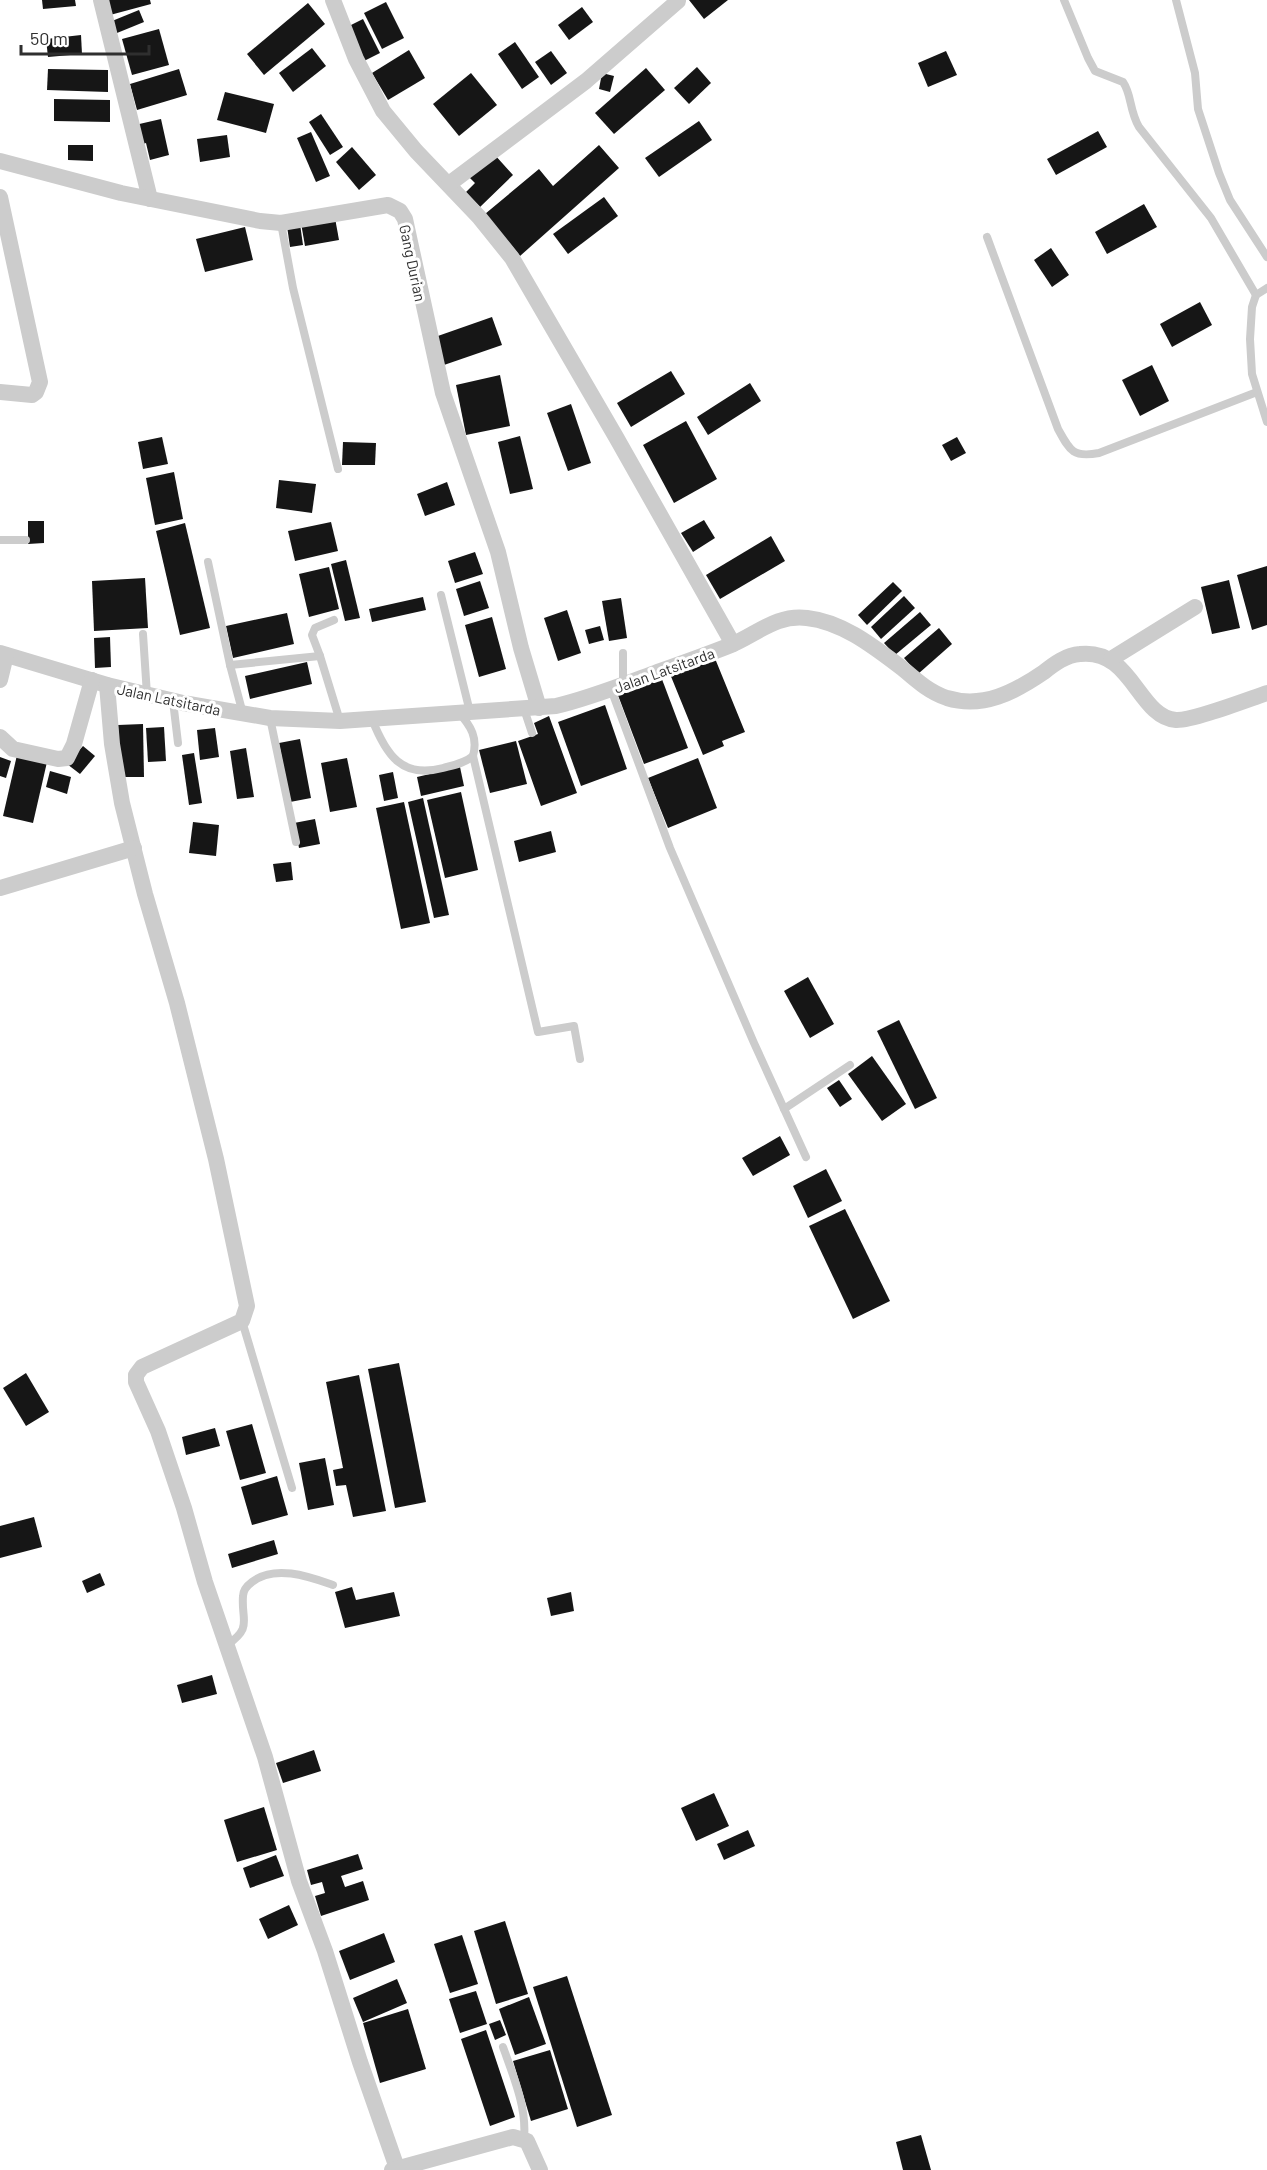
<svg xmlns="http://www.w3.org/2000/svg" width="1267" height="2170" viewBox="0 0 1267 2170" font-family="Barlow,sans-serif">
<rect width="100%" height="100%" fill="#fff"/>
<!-- building -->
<g fill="#161616">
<polygon points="42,0 75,0 76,6 43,9"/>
<polygon points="105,0 150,0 151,4 110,15"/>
<polygon points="689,0 728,0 704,19"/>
<polygon points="386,2 404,38 382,49 364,13"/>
<polygon points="308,3 325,24 264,75 247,54"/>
<polygon points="582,7 593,22 569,40 558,25"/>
<polygon points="139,10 144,22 117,33 112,21"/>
<polygon points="363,19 380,53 362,62 345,28"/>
<polygon points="159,29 169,65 132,75 122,39"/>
<polygon points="81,35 82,54 48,57 46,39"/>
<polygon points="515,42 539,77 522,89 498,54"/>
<polygon points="312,48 326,66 293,92 279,73"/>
<polygon points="409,50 425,78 388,100 372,73"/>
<polygon points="551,51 567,73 551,85 535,62"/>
<polygon points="946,51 957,75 928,87 918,63"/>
<polygon points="697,67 711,83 689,104 674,88"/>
<polygon points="646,68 665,90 614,134 595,113"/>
<polygon points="48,69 108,70 108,92 47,90"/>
<polygon points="179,69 187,95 137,110 130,84"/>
<polygon points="471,73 497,105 459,136 433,104"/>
<polygon points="602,73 614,76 610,92 599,89"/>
<polygon points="225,92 274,104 266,133 217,120"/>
<polygon points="54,99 110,100 110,122 54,121"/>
<polygon points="321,114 343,147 330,155 309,122"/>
<polygon points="161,119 169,155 150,160 146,143 140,145 135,125"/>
<polygon points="699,121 712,140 659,177 645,158"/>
<polygon points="1098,131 1107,147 1056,175 1047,159"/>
<polygon points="311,132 330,176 316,182 297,138"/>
<polygon points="227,135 230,157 200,162 197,139"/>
<polygon points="68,145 93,145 93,161 68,160"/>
<polygon points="599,145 619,168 520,256 485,214 539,169 553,186"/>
<polygon points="352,147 376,175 359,190 336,162"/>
<polygon points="494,154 513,175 480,207 466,192 475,183 469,177"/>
<polygon points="604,197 618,216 568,254 553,234"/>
<polygon points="1144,204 1157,227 1107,254 1095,232"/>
<polygon points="335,218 339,240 305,246 301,223"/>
<polygon points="300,224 303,245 290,247 287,226"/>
<polygon points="245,227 253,260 205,272 196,239"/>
<polygon points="1051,248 1069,275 1052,287 1034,260"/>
<polygon points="1200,302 1212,325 1172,347 1160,324"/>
<polygon points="492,317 502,345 444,365 435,337"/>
<polygon points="1152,365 1169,401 1140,416 1122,380"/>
<polygon points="671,371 685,394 631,427 617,403"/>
<polygon points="500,375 510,426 466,435 456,385"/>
<polygon points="750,383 761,401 708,435 697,417"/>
<polygon points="571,404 591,463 568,471 547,413"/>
<polygon points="686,421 717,479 674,503 643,445"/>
<polygon points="520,436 533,489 510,494 498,442"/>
<polygon points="162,437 168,464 143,469 138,442"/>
<polygon points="957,437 966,453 951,461 942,445"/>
<polygon points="343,442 376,443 375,465 342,465"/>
<polygon points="174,472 183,519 155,525 146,478"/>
<polygon points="279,480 316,484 312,513 276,508"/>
<polygon points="447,482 455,505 425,516 417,494"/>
<polygon points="704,520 715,538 693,552 681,533"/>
<polygon points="28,521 44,521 44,543 28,544"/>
<polygon points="331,522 338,551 295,561 288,531"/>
<polygon points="185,523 210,628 180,635 156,531"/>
<polygon points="771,536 785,561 720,599 706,575"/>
<polygon points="475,552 483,574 455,583 448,561"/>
<polygon points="346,560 360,618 345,621 331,564"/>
<polygon points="1267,566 1267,625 1252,630 1237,575"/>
<polygon points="329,567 339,609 309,617 299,574"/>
<polygon points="145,578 148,628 94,631 92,581"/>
<polygon points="1229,580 1240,628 1212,634 1201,587"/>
<polygon points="480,581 489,608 464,616 456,589"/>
<polygon points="893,582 902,591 867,625 858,615"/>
<polygon points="904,596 915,608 881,639 871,627"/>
<polygon points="423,597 426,610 372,622 369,609"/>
<polygon points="621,598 627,638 609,641 602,601"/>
<polygon points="567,610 581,653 558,661 544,618"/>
<polygon points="920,612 931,625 895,655 884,643"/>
<polygon points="287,613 294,644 233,658 226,626"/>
<polygon points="492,617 506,669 479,677 465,625"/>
<polygon points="600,626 604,640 589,644 585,630"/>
<polygon points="939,628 952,644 918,674 904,658"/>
<polygon points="110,637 111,667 95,668 94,638"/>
<polygon points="714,656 745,732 722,741 724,746 703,755 670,674"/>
<polygon points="307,662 312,684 250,699 245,676"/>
<polygon points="660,674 688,748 644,764 616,690"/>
<polygon points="605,705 627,769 581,786 558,722"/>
<polygon points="549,716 577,793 541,806 518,741 538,734 534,723"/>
<polygon points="143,724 144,777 120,777 118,725"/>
<polygon points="164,727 166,761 148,762 146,728"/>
<polygon points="215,728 219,757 200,760 197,730"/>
<polygon points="300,739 311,798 290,802 279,743"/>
<polygon points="516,741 527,784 490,793 479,750"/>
<polygon points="83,746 95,756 80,774 67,764"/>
<polygon points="246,748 254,797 237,799 230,751"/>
<polygon points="194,753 202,803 189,805 182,755"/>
<polygon points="17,755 47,762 33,823 3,816"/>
<polygon points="0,757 11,761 6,778 0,776"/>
<polygon points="347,758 357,807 330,812 321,763"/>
<polygon points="698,758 717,808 668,828 648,778"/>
<polygon points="460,767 464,786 421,796 417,777"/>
<polygon points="50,771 71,777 67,794 46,787"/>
<polygon points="393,772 398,798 384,801 379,775"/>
<polygon points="461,792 478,870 445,878 427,800"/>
<polygon points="423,798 449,915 434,918 408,802"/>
<polygon points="404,802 430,923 401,929 376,808"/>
<polygon points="315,819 320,844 299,848 294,823"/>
<polygon points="193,822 219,825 216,856 189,853"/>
<polygon points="551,831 556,852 519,862 514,841"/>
<polygon points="291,862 293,880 276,882 273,864"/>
<polygon points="808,977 834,1024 810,1038 784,991"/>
<polygon points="899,1020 937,1098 915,1109 877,1031"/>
<polygon points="872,1056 906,1104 882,1121 848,1074"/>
<polygon points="839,1080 852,1099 840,1107 827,1088"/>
<polygon points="780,1136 790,1155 753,1176 742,1158"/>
<polygon points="826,1169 842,1201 808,1218 793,1186"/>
<polygon points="845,1209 890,1301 853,1319 809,1226"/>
<polygon points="399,1363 426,1502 395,1508 368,1369"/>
<polygon points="26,1373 49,1412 26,1426 3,1388"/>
<polygon points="359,1375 386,1511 353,1517 346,1485 336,1486 333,1470 343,1468 326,1382"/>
<polygon points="252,1424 266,1473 240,1480 226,1431"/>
<polygon points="215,1428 220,1446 186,1455 182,1437"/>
<polygon points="325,1458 334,1505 308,1510 299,1463"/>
<polygon points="277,1476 288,1515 252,1525 241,1487"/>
<polygon points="34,1517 42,1547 0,1558 0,1526"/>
<polygon points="274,1540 278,1554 232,1568 228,1554"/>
<polygon points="100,1573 105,1585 87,1593 82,1581"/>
<polygon points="352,1587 356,1600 394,1592 400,1616 345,1628 335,1592"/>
<polygon points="571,1592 574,1611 551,1616 547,1598"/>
<polygon points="212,1675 217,1694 182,1703 177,1685"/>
<polygon points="314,1750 321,1771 283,1783 276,1763"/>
<polygon points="714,1793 729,1826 696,1841 681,1808"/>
<polygon points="264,1807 277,1850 237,1862 224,1820"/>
<polygon points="748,1830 755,1846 724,1860 717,1844"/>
<polygon points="358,1854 363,1869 341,1876 345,1887 363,1881 369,1900 321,1916 315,1896 325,1893 322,1882 311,1885 307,1870"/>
<polygon points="276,1855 284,1876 250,1888 243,1868"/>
<polygon points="289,1905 298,1925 268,1939 259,1919"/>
<polygon points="505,1921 528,1994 496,2004 474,1931"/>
<polygon points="384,1933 395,1962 350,1980 339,1951"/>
<polygon points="462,1935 478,1984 450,1993 434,1944"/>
<polygon points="567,1976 612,2115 577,2127 533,1987"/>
<polygon points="397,1979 407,2003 363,2022 353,1998"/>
<polygon points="476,1991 487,2024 460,2033 449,1999"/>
<polygon points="529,1997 546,2044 515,2055 499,2009"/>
<polygon points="408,2009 426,2069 380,2083 363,2023"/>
<polygon points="500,2020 506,2035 495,2040 489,2024"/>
<polygon points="486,2030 515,2117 490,2126 461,2039"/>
<polygon points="550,2050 568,2109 531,2121 513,2061"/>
<polygon points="921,2135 931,2170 903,2170 896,2142"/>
</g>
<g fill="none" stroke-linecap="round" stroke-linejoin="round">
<!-- service -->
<g stroke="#ccc" stroke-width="8">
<path d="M1064 0 1088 58 1095 71 1123 82C1132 95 1129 110 1139 127L1211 218 1256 295"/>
<polyline points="1176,0 1195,73 1198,109 1219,173 1230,200 1267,257"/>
<polyline points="281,223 293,288 338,469"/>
<path d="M987 237 1058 429C1070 451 1073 458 1099 453L1257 392"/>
<polyline points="1267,288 1256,295 1252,307 1250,339 1252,374 1267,422"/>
<polyline points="0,540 26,540"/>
<polyline points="208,562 230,665 243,714"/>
<polyline points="441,595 470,712"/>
<polyline points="334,620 315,628 312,635 320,656 340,721"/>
<polyline points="143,634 147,695"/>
<polyline points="623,653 623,685"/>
<polyline points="230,665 320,656"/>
<polyline points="611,689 670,848 754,1043 806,1157"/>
<polyline points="173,701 178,743"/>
<polyline points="524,709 532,733"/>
<polyline points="270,718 296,842"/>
<path d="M372 719C386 755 402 779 443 768 454 765 465 763 473 756 478 738 471 726 459 713"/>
<polyline points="473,756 538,1032 574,1026 580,1059"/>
<polyline points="784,1109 850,1065"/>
<polyline points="242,1321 292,1488"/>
<path d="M227 1645C253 1627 241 1621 243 1596 243 1590 248 1585 252 1582 275 1564 310 1577 333 1585"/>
<path d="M503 2047C513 2075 527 2108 524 2138"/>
</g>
<!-- minor -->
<g stroke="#ccc" stroke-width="16">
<polyline points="101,0 150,199"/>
<polyline points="333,0 356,59 383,111 416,151 479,217 512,258 616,437 733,644"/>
<polyline points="0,161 121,193 260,221 281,223 388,205 400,211 405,219 443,393 498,552 521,648 539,708"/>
<polyline points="449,184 586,81 678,1"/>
<polyline points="0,197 40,382 36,392 32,395 0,392"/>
<path d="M0 653 107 685 183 703 270 718 340 721 556 706C590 698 622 685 655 673 680 664 706 655 731 645 757 634 777 614 807 618 843 622 874 647 902 668 916 680 929 692 947 698 983 709 1015 692 1044 672 1054 664 1066 655 1080 654 1132 648 1138 717 1176 720 1192 721 1249 699 1267 693"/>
<polyline points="1111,659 1195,607"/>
<polyline points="0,680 6,655"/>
<polyline points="107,685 112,744 122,803 145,894 177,1003 216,1159 247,1306 242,1321 142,1367 136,1375 136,1382 158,1431 184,1508 205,1582 265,1757 299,1881 325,1951 360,2062 397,2168"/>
<polyline points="0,737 13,749 58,759 67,758 74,744 92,680"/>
<polyline points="0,888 134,848"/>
<polyline points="392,2170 513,2137 527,2141 540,2170"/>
</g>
</g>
<g text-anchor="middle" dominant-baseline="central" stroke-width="6" stroke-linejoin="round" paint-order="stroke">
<!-- street labels -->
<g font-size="15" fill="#2f2f2f" stroke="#fff">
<text transform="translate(413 263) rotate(78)">Gang Durian</text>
<text transform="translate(664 670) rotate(-20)">Jalan Latsitarda</text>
<text transform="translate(169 699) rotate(12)">Jalan Latsitarda</text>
</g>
</g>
<!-- scale -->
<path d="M21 45v9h128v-9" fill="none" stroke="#2f2f2f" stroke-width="3"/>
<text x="30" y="45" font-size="18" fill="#2f2f2f" stroke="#ffffff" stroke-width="4.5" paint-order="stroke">50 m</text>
</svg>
